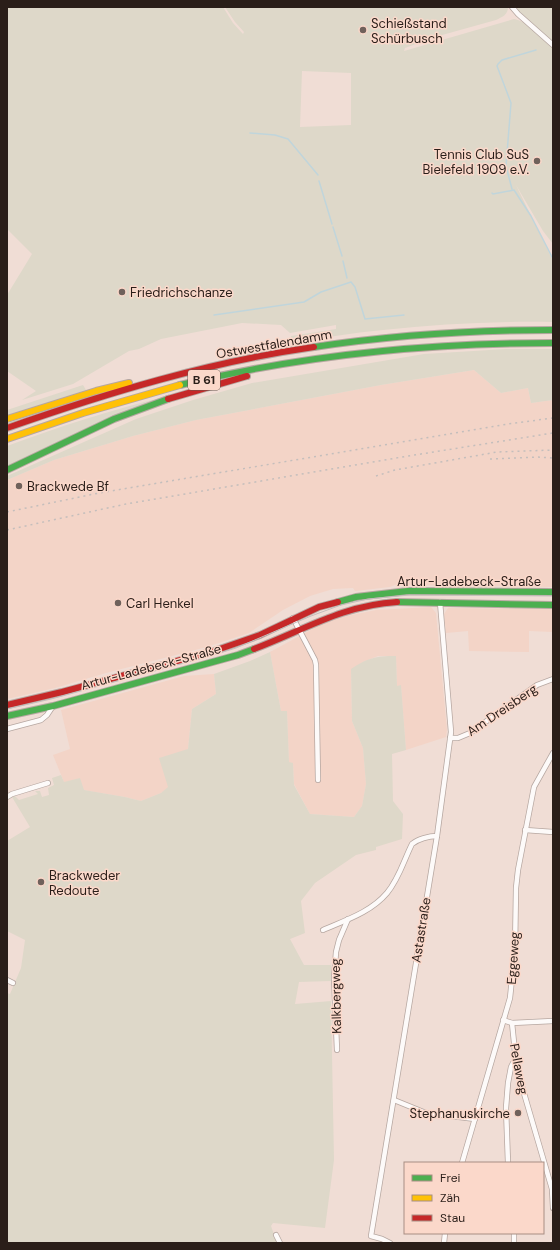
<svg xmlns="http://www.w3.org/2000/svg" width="560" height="1250" viewBox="0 0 560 1250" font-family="'DM Sans',sans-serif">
<rect width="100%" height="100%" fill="#f0ddd5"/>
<!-- built -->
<g fill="#f3d4c7">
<polygon points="474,370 501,393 528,388 531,403 553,400 553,587 395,585 390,587 355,591 353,588 333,589 310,596 283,610 249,633 207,647 106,673 55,688 7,699 7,480 54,460 133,436 196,420 381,385"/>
<polygon points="431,607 436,613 447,730 446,737 406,750 401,686 397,686 396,656 378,656 363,662 351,670 352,721 363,748 366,784 362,806 354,817 310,814 294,784 293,763 289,763 287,711 281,711 270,652 318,626 342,617 376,610"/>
<polygon points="448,608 553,609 553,632 529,631 529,652 469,651 468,631 446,633 444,614"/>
<polygon points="214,674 216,694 192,709 188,749 168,788 161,793 141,801 125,797 83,790 64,782 53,755 70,749 61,710 184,676"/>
</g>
<!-- green -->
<g fill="#ded8c9" fill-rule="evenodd">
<path d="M7 7H223L233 23 243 34 244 32 235 22 225 7H508C508 15 502 17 496 20L435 37 405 48 404 51 514 19C525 20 545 40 553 48V244L543 231 516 185 553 261V322C496 321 439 324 383 330 352 333 322 338 292 343L291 336 336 329V325L290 333 281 325 242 323 161 339 139 349 129 351 73 384 22 400 36 391 7 371V295L32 254 7 229ZM302 71 351 73V125L300 127Z"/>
<polygon points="516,7 553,7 553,42 519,12"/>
<polygon points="506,349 553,349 553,400 531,403 528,388 501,393 474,370 381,385 196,420 133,436 54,460 7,480 7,476 136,419 193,400 252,383 424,354"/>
<polygon points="83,385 86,390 7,415 7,410"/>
<path d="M164 397 7 467V446C58 427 111 410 164 397Z"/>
<path d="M270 652 281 711H287L289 762 293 763 294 785 310 814 354 817 362 806 366 784 363 748 352 721 351 669C368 658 375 656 396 656L397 686 401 685 406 750 392 754 393 801 403 814 402 839 376 847V850L356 855 315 883 301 901 305 933 290 939 304 965H331V981L299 982 295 1004 331 1001 334 1160 325 1228 273 1223 271 1226 277 1243H7V993L10 994 21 968 25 940 7 931V841L30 827 12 797 15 796 19 800 38 794 35 791H40L42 797 49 795 48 788 54 785 52 778 61 775 64 782 80 778 84 790 125 797 141 801 161 793 168 787 159 758 188 749 192 709 216 694 214 674 250 661Z"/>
</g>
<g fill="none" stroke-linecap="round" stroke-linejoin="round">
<!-- stream -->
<g stroke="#c0d5db" stroke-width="1.5">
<polyline points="250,133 275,135 288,139 318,175"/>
<polyline points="506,166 511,103 497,66 498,64 502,60 536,50"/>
<polyline points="507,170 512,189"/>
<polyline points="319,181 332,224"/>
<polyline points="492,193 493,194 514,190 531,216 553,259"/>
<polyline points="333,227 342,256"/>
<polyline points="343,261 347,278"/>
<polyline points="214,315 304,302 321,292 351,282 355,287 365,319 404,315"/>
</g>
<defs>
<g id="street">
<polyline points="512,7 518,14 553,45"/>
<polyline points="293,618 315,660 316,665 318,780"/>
<polyline points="7,729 41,720 47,715 53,706"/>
<polyline points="450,738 458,738 470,733 537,685 553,679"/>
<polyline points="7,797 12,794 48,783"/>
<polyline points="525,830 553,832"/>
<path d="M323 930C346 920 371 912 387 893 399 879 404 860 412 844 418 839 429 836 437 836"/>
<polyline points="7,980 13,983"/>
<polyline points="503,1020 512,1023 553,1021"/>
<polyline points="512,1023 516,1062 521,1083 552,1189 553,1208"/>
<polyline points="337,1050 334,978 336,952 339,940 348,919"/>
<polyline points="394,1100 426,1113 475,1119"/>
<polyline points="462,1163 510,998 515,950 516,888 518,870 534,787 553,753"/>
<polyline points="508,1163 506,1108 508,1083 511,1067 513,1063 516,1062"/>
<polyline points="514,1233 514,1243"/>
<polyline points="276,1235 280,1243"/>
<polyline points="390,1243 382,1239 371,1236 437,836 451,732 440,602"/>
<polyline points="444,1243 445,1233"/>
</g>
<g id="fast">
<path d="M314 347C394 335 473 330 553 330"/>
<path d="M180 385C302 355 428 343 553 343"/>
<polyline points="7,470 114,419 168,399"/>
<polyline points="338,602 356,597 408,591 553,592"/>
<polyline points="397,602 553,605"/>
<polyline points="7,716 53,706 238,655 254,649"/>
</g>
<g id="slow">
<polyline points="7,419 96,391 129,383"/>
<polyline points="7,439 83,413 180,385"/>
</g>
<g id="jam">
<polyline points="168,399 247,376"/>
<path d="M7 428C107 393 209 362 314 347"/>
<path d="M254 649C302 631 343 605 397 602"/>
<polyline points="7,705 62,692 214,651 260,635 319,607 338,602"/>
</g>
</defs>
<!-- street casing -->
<use href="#street" stroke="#b6a7a1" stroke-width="6"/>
<!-- fast casing -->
<use href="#fast" stroke="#b6a7a1" stroke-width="8"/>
<!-- slow casing -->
<use href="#slow" stroke="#b6a7a1" stroke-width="8"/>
<!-- jam casing -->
<use href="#jam" stroke="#b6a7a1" stroke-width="8"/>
<!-- street -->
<use href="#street" stroke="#fdfaf9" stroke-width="4.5"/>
<!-- fast -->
<use href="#fast" stroke="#4caf50" stroke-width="6"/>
<!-- slow -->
<use href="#slow" stroke="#ffc107" stroke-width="6"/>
<!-- jam -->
<use href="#jam" stroke="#c62828" stroke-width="6"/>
<!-- tram -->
<polyline stroke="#c4bebc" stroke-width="1" points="7,709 51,699 210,656 236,648 311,616 341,605 368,599 409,595 553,596"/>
<!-- rail -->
<g stroke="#c4bebc" stroke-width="1.5" stroke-dasharray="2 4" stroke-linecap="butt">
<polyline points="490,459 538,457 553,458"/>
<polyline points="376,476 395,470 497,452 553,450"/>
<polyline points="7,512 99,493 508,424 553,418"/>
<polyline points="7,530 126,504 402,457 553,433"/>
</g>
</g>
<!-- markers -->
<g fill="#6f615b" stroke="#fbd8ca" stroke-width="1.5">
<circle cx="363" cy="30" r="4"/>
<circle cx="537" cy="161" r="4"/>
<circle cx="122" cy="292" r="4"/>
<circle cx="19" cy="486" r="4"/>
<circle cx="118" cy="603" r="4"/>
<circle cx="41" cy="882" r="4"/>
<circle cx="518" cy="1113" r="4"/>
</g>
<g text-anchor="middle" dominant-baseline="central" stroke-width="3" stroke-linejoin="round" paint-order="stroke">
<!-- shield labels -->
<rect fill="#fbd8ca" stroke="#69564e" stroke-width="1" x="188" y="370" width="32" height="20" rx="3"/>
<g font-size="12" font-weight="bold" fill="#2a1e19">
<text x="204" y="380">B 61</text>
</g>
<!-- poi labels -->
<g font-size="13" fill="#2a1e19" stroke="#fbd8ca" text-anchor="start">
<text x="371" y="23">Schießstand<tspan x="371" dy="15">Schürbusch</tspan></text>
<text x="529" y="154" text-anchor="end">Tennis Club SuS<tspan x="529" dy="15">Bielefeld 1909 e.V.</tspan></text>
<text x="130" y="292">Friedrichschanze</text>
<text x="27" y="486">Brackwede Bf</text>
<text x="126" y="603">Carl Henkel</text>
<text x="49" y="875">Brackweder<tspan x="49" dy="15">Redoute</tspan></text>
<text x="510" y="1113" text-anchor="end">Stephanuskirche</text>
</g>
<!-- street labels -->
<g font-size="13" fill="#2a1e19" stroke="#fbd8ca">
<text transform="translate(274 344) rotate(-10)">Ostwestfalendamm</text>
<text x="469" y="581">Artur-Ladebeck-Straße</text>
<text transform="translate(151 667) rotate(-15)">Artur-Ladebeck-Straße</text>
<text transform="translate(502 710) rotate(-34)">Am Dreisberg</text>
<text transform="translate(421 930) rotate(-81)">Astastraße</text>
<text transform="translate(513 958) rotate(-86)">Eggeweg</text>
<text transform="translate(336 996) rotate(-91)">Kalkbergweg</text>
<text transform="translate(519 1069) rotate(79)">Pellaweg</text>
</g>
</g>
<!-- border -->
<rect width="560" height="1250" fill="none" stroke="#2a1e19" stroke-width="16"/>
<!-- legend -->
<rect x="404" y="1162" width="140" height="72" fill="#fbd8ca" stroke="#a78e83"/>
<rect x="412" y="1175" width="20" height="6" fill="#4caf50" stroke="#a78e83"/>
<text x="440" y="1182" font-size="12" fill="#2a1e19">Frei</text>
<rect x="412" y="1195" width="20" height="6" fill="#ffc107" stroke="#a78e83"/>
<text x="440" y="1202" font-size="12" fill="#2a1e19">Zäh</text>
<rect x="412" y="1215" width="20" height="6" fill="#c62828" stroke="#a78e83"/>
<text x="440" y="1222" font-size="12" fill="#2a1e19">Stau</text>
</svg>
